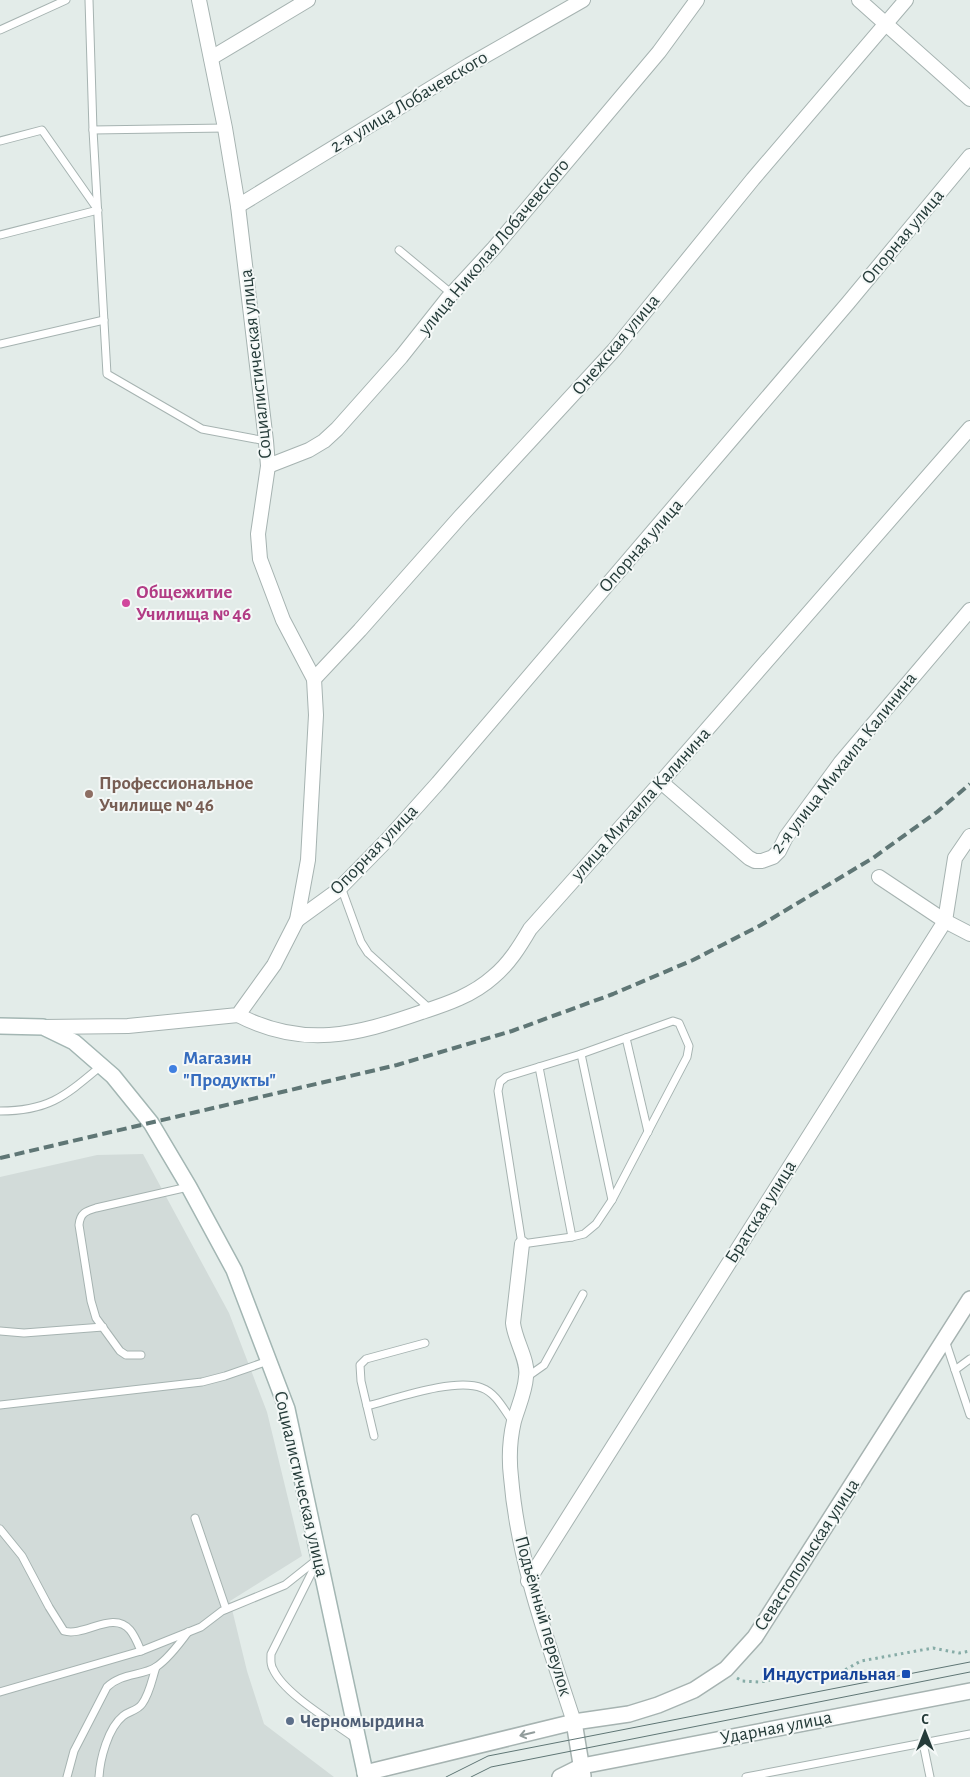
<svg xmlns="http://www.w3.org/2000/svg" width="970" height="1777" viewBox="0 0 970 1777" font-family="'Alegreya Sans',sans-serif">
<rect width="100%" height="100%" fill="#e3ece9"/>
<!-- built -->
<polygon fill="#d2dbd9" points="143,1154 229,1313 267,1412 302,1556 230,1601 247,1671 264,1724 334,1777 0,1777 0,1177 97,1155"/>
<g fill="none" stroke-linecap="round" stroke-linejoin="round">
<defs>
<g id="service">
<polyline points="89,0 93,130 225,128"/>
<polyline points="0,30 66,0"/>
<polyline points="93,130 107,374 202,429 266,441"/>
<polyline points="0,141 42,130 98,210 0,235"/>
<polyline points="399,250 452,294"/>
<polyline points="0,344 104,320"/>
<polyline points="341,887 361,942 368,953 430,1009"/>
<polygon points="673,1021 679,1023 689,1046 687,1057 612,1200 596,1224 584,1234 572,1237 522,1244 498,1091 500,1082 506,1077 581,1054"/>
<polyline points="626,1038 648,1132"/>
<polyline points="581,1054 612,1200"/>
<polyline points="539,1067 572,1237"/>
<path d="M0 1111C49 1111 65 1096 101 1066"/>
<polyline points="0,1331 24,1333 103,1327"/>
<polyline points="945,1340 970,1415"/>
<path d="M141 1355H126L120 1351 96 1318 91 1301 79 1225C80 1213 86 1211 96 1208L188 1187"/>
<polyline points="955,1370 970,1359"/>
<polyline points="527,1377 544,1365 583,1294"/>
<polyline points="0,1405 202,1382 225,1376 268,1361"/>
<path d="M367 1406C395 1399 455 1377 482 1388 496 1393 504 1410 513 1422"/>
<polyline points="374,1436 361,1381 360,1365 366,1359 425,1343"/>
<polyline points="195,1518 226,1609"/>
<path d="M0 1529 22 1556 49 1607 64 1631C85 1637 113 1610 130 1630 135 1636 138 1644 141 1651"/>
<path d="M318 1560 271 1654C271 1660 270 1664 273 1669 284 1694 333 1722 356 1739"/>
<polyline points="0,1692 141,1651 201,1627 222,1611 285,1585 319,1558"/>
<polyline points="923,1743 930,1777"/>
<path d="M67 1777 74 1751 107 1687C121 1673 142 1676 156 1667 168 1659 180 1643 188 1632"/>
<path d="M99 1777C100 1759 108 1728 123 1716 129 1711 137 1711 142 1704 150 1693 152 1679 156 1667"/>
<polyline points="746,1777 970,1734"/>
</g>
<g id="minor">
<polyline points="859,0 970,99"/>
<polyline points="211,58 308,0"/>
<polyline points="238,206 469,65 583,0"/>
<polyline points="268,466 309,450 324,441 337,429 401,357 447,299 494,248 659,52 697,0"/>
<polyline points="314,679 360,630 460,517 614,350 753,179 906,0"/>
<polyline points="661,782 749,858 755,861 762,861 773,857 779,851 786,837 841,762 970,610"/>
<polyline points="879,877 945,921 970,934"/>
<polyline points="297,920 337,891 387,840 438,783 848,303 970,156"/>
<path d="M238 1015C303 1049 356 1035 422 1012 447 1004 473 995 493 977 509 964 520 946 530 929L661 782 970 428"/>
<polyline points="43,1027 128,1026 238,1015 274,965 297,920 308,860 316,715 314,679 283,620 260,559 258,534 268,466 266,441 238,206 225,128 199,0"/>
<path d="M522 1244 513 1323C515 1341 529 1361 526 1377 525 1392 518 1407 514 1421 510 1438 509 1460 511 1477 518 1562 548 1642 574 1722"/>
<polyline points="528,1581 945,921 955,858 970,836"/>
</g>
<g id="tertiary">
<polyline points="574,1722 583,1776"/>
<polyline points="365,1773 574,1722 629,1714 658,1705 694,1690 726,1669 755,1637 970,1299"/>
<polyline points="560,1777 582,1766 970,1691"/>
</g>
<polyline id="secondary" points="0,1026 43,1027 74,1042 113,1076 151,1123 189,1187 234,1270 287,1409 366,1777"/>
</defs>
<!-- service casing -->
<use href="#service" stroke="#a6b3b1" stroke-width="9"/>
<!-- minor casing -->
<use href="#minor" stroke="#a6b3b1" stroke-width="16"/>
<!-- tertiary casing -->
<use href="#tertiary" stroke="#a6b3b1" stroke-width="18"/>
<!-- secondary casing -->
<use href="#secondary" stroke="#a3b6b3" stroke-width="18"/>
<!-- path -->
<polyline stroke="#87aca7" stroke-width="3" stroke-dasharray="2.5 4" stroke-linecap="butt" points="737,1678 742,1681 760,1682 804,1674 841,1672 861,1661 933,1648 959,1653 970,1651"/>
<!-- service -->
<use href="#service" stroke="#fff" stroke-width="7"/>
<!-- minor -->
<use href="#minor" stroke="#fff" stroke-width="14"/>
<!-- tertiary -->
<use href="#tertiary" stroke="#fff" stroke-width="15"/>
<!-- secondary -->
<use href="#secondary" stroke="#fff" stroke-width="15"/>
<!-- tram -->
<g stroke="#5f7675" stroke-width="1">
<polyline points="446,1777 488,1756 970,1662"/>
<polyline points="471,1777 491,1767 970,1672"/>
</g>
<!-- rail -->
<polyline stroke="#5f7675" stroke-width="4" stroke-dasharray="10 5" stroke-linecap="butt" points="0,1158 397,1065 512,1031 613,994 693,960 761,925 873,858 937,812 970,784"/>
</g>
<!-- one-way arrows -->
<defs><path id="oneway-shaft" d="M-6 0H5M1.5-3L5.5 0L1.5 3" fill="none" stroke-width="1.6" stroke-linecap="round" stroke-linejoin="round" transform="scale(1.25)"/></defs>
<use stroke="#929d9c" href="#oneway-shaft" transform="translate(527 1734) rotate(166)"/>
<!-- markers -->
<circle fill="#d1479c" stroke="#f4f8f7" stroke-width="2" cx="126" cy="603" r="5"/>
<circle fill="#8d6e63" stroke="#f4f8f7" stroke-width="2" cx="89" cy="794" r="5"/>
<circle fill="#3f7fe0" stroke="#f4f8f7" stroke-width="2" cx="173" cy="1069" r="5"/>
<rect fill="#1a4fb4" stroke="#f4f8f7" stroke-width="2" x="901" y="1669" width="10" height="10" rx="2.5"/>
<circle fill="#5c6f8a" stroke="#f4f8f7" stroke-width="2" cx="290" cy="1721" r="5"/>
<g text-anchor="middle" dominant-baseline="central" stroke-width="4" stroke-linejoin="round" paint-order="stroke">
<!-- street labels -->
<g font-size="19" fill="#253b39" stroke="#f4f8f7">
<text transform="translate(409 102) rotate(-31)">2-я улица Лобачевского</text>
<text transform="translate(903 237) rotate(-50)">Опорная улица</text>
<text transform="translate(494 247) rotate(-50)">улица Николая Лобачевского</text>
<text transform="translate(616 345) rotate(-50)">Онежская улица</text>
<text transform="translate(256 364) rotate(-96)">Социалистическая улица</text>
<text transform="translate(641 546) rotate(-49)">Опорная улица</text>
<text transform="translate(844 763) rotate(-52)">2-я улица Михаила Калинина</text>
<text transform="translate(641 804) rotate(-48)">улица Михаила Калинина</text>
<text transform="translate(374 850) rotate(-46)">Опорная улица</text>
<text transform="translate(761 1212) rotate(-58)">Братская улица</text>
<text transform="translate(301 1484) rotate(77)">Социалистическая улица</text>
<text transform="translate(807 1555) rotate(-57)">Севастопольская улица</text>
<text transform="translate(543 1616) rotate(74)">Подъёмный переулок</text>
<text transform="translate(776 1728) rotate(-11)">Ударная улица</text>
</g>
<!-- hotel labels -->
<g font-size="19" font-weight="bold" fill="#b23c85" stroke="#f4f8f7" text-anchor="start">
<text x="136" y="592">Общежитие<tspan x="136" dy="22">Училища № 46</tspan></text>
</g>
<!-- education labels -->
<g font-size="19" font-weight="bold" fill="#785e54" stroke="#f4f8f7" text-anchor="start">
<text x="99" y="783">Профессиональное<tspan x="99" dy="22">Училище № 46</tspan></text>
</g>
<!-- shop labels -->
<g font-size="19" font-weight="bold" fill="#366cbe" stroke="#f4f8f7" text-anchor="start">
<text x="183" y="1058">Магазин<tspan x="183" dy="22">"Продукты"</tspan></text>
</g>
<!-- transit labels -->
<g font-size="19" font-weight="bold" fill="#164399" stroke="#f4f8f7" text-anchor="end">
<text x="896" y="1674">Индустриальная</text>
</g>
<!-- service labels -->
<g font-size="19" font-weight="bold" fill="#4e5e75" stroke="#f4f8f7" text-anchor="start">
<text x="300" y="1721">Черномырдина</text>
</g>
</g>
<!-- north arrow -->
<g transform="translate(925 1732)" stroke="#f4f8f7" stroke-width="4" paint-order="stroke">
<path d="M0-4L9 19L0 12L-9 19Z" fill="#253b39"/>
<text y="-8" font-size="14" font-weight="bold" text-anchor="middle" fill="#253b39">С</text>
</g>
</svg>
